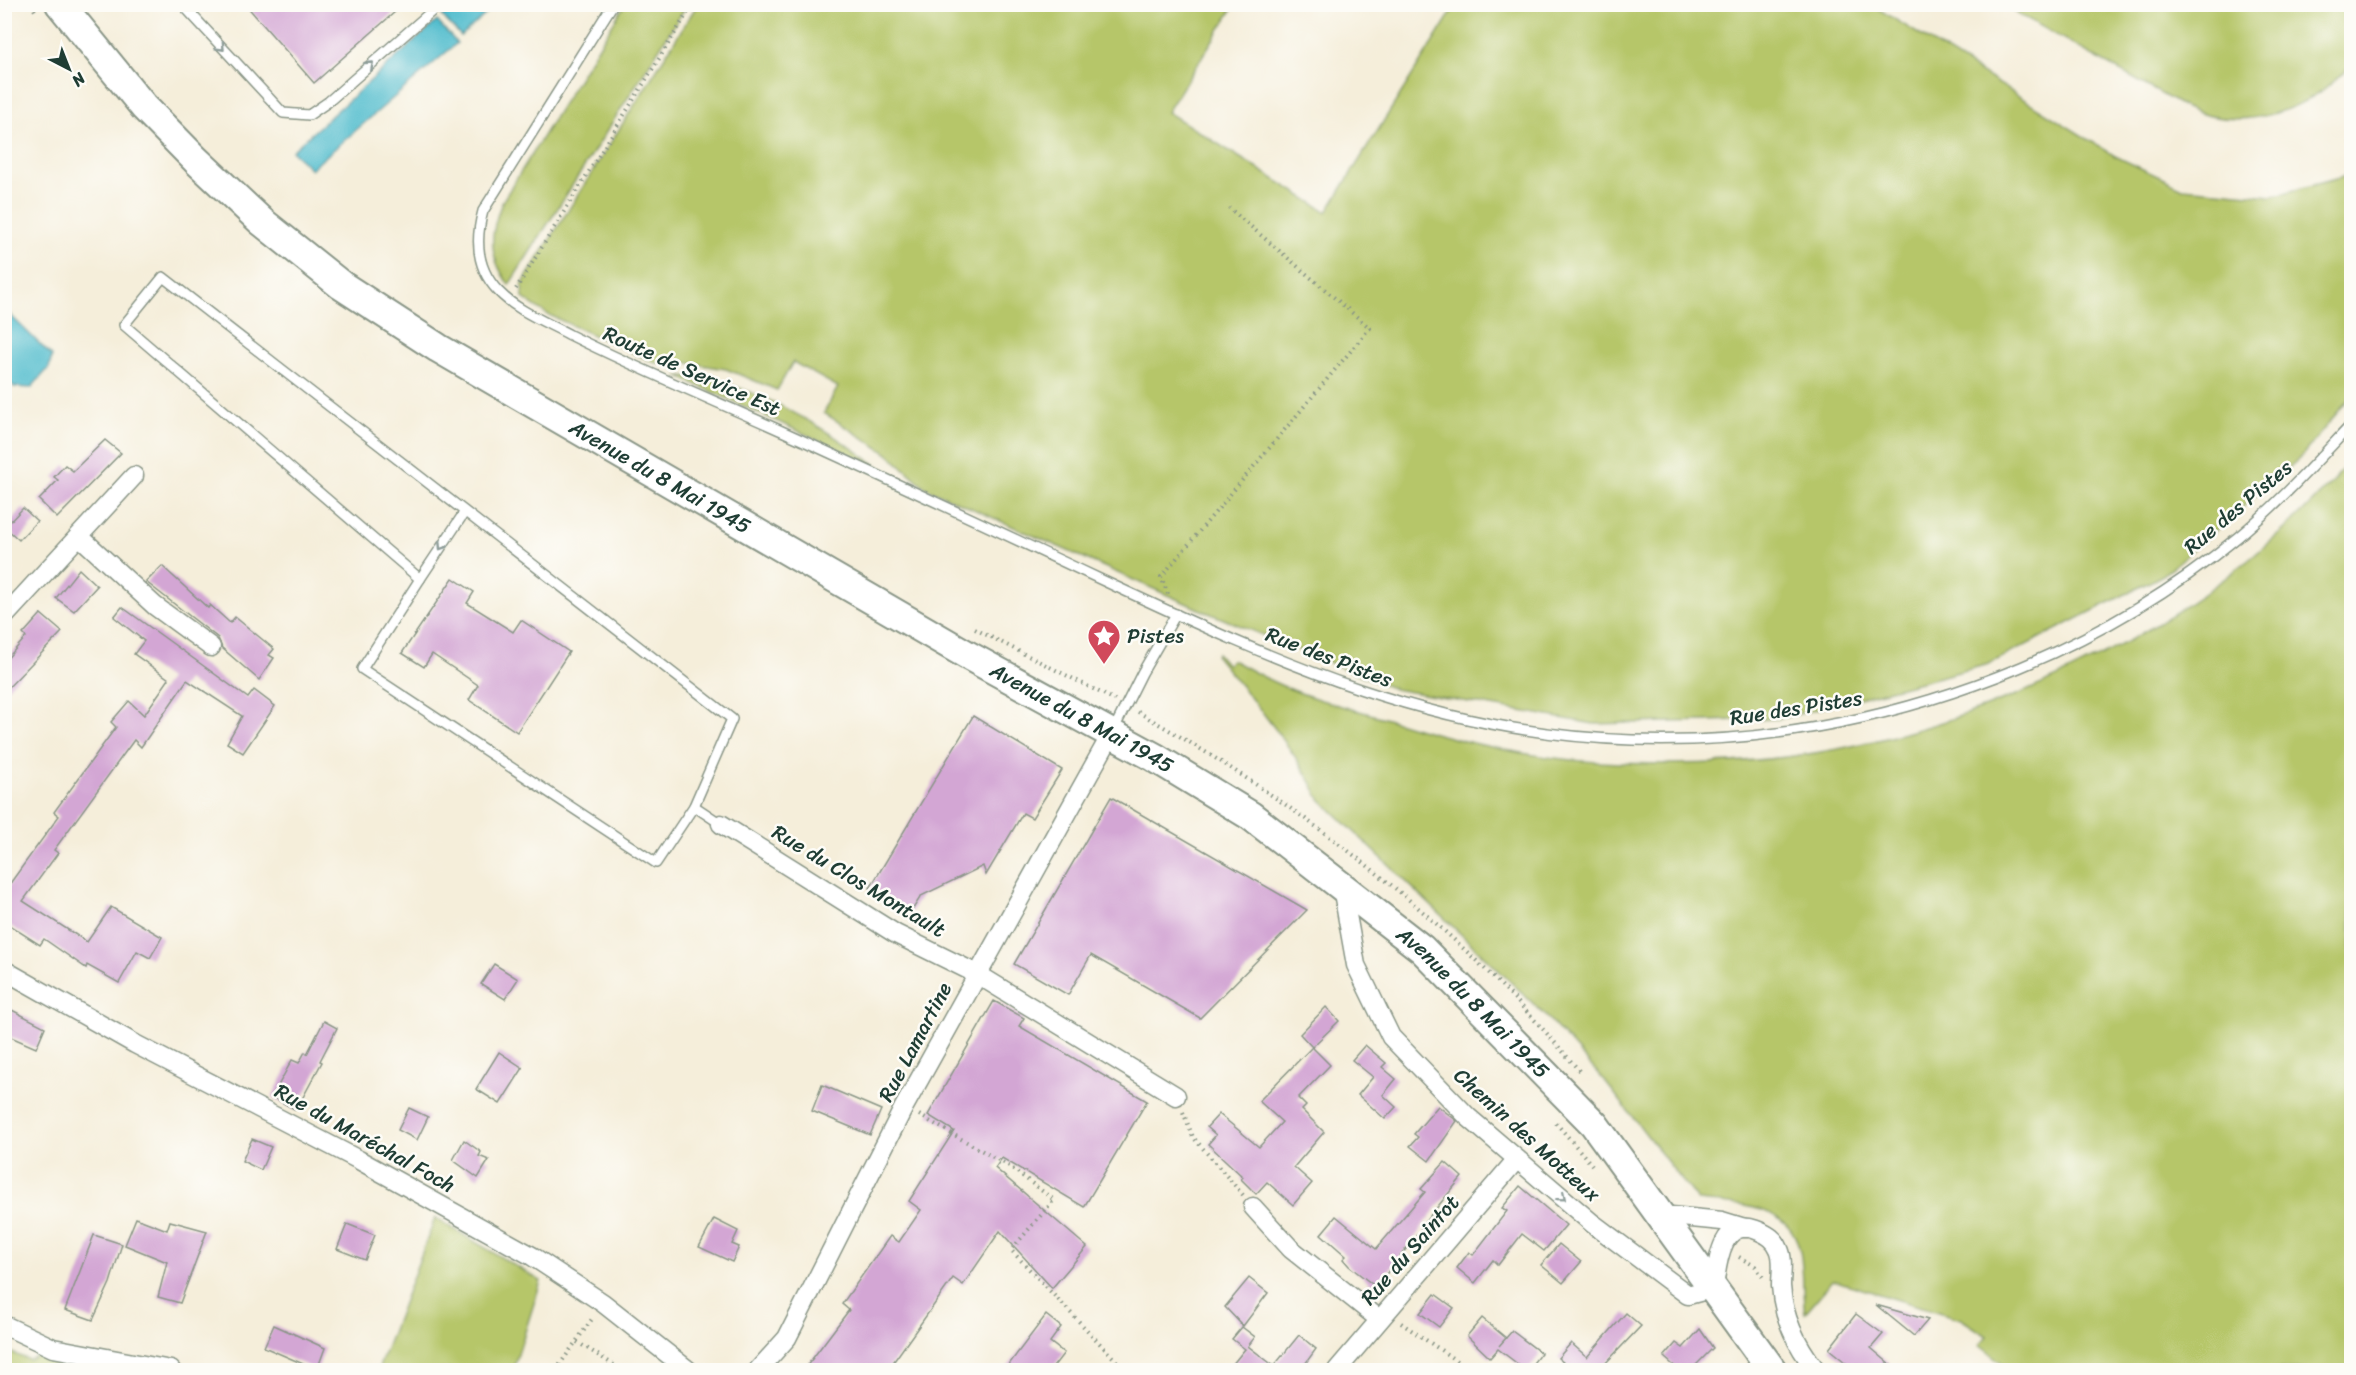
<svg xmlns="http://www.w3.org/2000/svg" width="2356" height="1375" viewBox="0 0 2356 1375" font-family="Sriracha,sans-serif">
<rect width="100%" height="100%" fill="#fdfcf7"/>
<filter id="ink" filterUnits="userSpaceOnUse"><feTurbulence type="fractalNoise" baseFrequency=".0167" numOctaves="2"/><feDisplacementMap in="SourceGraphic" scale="12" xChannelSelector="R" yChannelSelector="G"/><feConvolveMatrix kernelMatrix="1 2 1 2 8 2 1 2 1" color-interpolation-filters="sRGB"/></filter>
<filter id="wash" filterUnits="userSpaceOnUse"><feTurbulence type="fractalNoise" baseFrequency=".008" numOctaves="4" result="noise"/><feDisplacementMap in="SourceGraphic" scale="24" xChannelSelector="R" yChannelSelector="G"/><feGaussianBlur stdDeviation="1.35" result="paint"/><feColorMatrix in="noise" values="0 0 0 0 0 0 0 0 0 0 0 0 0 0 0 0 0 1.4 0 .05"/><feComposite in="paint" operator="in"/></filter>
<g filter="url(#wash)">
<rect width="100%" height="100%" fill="#f5eeda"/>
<!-- green -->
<g fill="#b6c669" stroke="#6a824e" stroke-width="1.5">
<path d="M625 4 687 5 509 285C488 255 489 236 502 202Z"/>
<polygon points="1456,5 1872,5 2115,156 2183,188 2272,196 2343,177 2351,168 2351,396 2300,458 2163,575 1989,664 1779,719 1594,724 1394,689 1199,609 926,488 887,453 824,413 838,387 793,362 777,390 726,369 689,363 655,363 547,314 523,298 522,286 527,276 697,5 1235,5 1167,112 1327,212"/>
<path d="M2003 5H2351V65C2310 110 2245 134 2186 108Z"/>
<path d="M677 376C742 375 829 430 880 468Z"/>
<path d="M2351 460V1370H2011L1979 1345 1987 1336 1961 1319 1833 1280 1805 1313C1802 1294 1804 1276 1801 1257 1794 1203 1742 1206 1698 1201L1604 1080 1545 1015 1320 799C1293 746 1254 702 1216 656L1217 653 1227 665 1232 660C1247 668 1261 676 1276 683 1311 699 1350 708 1387 719 1453 740 1527 758 1597 762 1685 767 1780 763 1866 743 2047 700 2230 604 2351 460Z"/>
<polygon points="435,1218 541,1281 513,1370 378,1370"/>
<polygon points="5,1350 29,1360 38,1355 107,1370 5,1370"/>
</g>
<!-- water -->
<g fill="#52bdce" stroke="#387d81" stroke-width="1.5">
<polygon points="456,4 496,4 496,5 461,36 442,16"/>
<polygon points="437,21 457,43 311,169 292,151"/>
<polygon points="4,309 52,356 49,368 31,388 14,387 5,376"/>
</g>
<g id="blocks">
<!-- building -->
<g fill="#d3a6d4">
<polygon points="245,4 404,4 314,83"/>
<polygon points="105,440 121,453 57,518 39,500 58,480 54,477 65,465 73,471"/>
<polygon points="23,508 37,521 19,540 5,527"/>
<polygon points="162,566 208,608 210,605 230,623 235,617 274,649 269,655 274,658 259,680 222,648 218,638 146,582"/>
<polygon points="79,569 97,586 74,611 56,598"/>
<polygon points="453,578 474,592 467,603 513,632 521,620 569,652 517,732 469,700 478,685 432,654 424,667 402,653"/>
<polygon points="122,607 248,698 254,690 275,706 243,753 227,743 242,716 187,680 141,747 134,740 54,850 58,853 23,901 87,942 111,907 162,937 150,958 137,951 119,983 87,965 86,968 44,939 40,945 6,923 4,926 4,888 6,889 59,816 54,812 116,727 111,722 129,701 144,715 169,679 134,654 144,641 114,617"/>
<polygon points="41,614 62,632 4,692 4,662 26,637 23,634"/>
<polygon points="973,716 1062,770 1032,818 1023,813 986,875 983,866 921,896 911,912 870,888"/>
<polygon points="1111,797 1307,910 1200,1018 1091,955 1068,995 1014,964"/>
<polygon points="494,964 518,979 505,999 481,984"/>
<polygon points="994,1001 1024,1018 1019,1026 1147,1101 1084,1207 1002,1158 995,1168 1087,1247 1052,1288 1000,1231 963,1285 953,1278 887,1371 803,1371 849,1310 842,1304 890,1236 899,1242 921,1210 909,1201 954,1131 928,1115"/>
<polygon points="4,1006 45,1027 36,1048 4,1034"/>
<polygon points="1326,1007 1339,1021 1312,1047 1300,1034"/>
<polygon points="324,1021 337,1028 320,1061 322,1062 296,1110 272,1097 292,1060 299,1063 305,1052 307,1054"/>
<polygon points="1365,1045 1386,1063 1382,1067 1396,1079 1383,1095 1396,1107 1385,1119 1358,1095 1373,1077 1352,1060"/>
<polygon points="1312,1047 1330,1065 1298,1098 1306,1106 1302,1110 1324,1132 1294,1167 1312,1183 1293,1205 1267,1182 1256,1194 1241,1179 1243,1177 1208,1144 1216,1135 1207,1127 1219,1114 1259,1147 1282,1122 1259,1101"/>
<polygon points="499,1052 523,1068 500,1104 476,1089"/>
<polygon points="822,1085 881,1110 870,1135 812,1111"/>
<polygon points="1438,1106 1457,1121 1429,1161 1410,1146 1418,1137 1414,1134"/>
<polygon points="409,1108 428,1117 417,1140 398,1130"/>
<polygon points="252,1139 271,1147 261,1170 242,1161"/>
<polygon points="464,1140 481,1152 479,1156 489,1160 478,1178 453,1160"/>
<polygon points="1445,1162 1462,1177 1425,1222 1420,1231 1376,1287 1349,1266 1343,1259 1346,1256 1321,1234 1336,1216 1376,1249 1425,1192 1421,1189"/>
<polygon points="1520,1186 1566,1225 1544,1251 1522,1234 1498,1265 1493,1260 1475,1283 1457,1268 1469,1252 1473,1255 1507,1211 1502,1208"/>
<polygon points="136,1218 167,1230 170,1221 207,1231 180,1303 158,1297 167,1262 125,1245"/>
<polygon points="714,1219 738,1231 732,1244 739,1247 732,1262 699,1247"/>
<polygon points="347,1224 375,1235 365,1260 337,1249"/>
<polygon points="94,1235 122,1244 110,1283 93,1320 65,1310"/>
<polygon points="1559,1244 1581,1262 1563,1283 1541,1265"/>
<polygon points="1249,1278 1268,1293 1243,1326 1225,1307"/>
<polygon points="1435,1294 1454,1308 1439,1327 1420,1313"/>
<polygon points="1876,1305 1928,1320 1914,1336"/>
<polygon points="1626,1313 1641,1326 1601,1368 1604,1371 1574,1371 1558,1358 1571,1343 1587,1357"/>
<polygon points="1856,1314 1883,1334 1871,1348 1898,1371 1856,1371 1829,1349"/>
<polygon points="1046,1315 1061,1327 1050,1342 1064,1353 1050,1371 1004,1371"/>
<polygon points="1482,1318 1506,1338 1499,1346 1512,1331 1541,1353 1527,1371 1498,1349 1490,1358 1467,1336"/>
<polygon points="274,1325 325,1348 317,1370 264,1347"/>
<polygon points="1242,1327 1255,1337 1248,1346 1274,1366 1299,1335 1316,1349 1300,1371 1227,1371 1245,1349 1232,1339"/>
<polygon points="1700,1329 1713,1348 1690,1371 1680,1371 1664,1357 1676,1343 1683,1348"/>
</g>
</g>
</g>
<g filter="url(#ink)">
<use href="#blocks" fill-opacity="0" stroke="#8a9687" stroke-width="1.5"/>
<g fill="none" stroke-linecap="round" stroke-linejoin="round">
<defs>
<g id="service">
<polyline points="182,4 283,113 309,115 328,102 440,4"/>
<path d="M613 4 483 211C475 240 476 268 498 291 517 311 546 322 570 335 640 370 713 400 784 432 892 481 998 531 1104 581 1279 663 1435 734 1632 740 1847 747 2071 674 2238 537 2280 502 2315 463 2352 424"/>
<polygon points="163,277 732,719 694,806 656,863 362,669 420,579 124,325"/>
<polyline points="420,579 464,513"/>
<polyline points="1113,731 1142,673 1176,614"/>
<polyline points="694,806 721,824"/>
</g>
<g id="minor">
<polyline points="79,536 155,606 211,647"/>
<polyline points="4,617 134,476"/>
<polyline points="721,824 896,934 977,974 1176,1096"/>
<path d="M1342 887 1356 965 1391 1037 1468 1117 1592 1223 1688 1295 1714 1288C1717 1264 1721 1215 1759 1231 1768 1235 1775 1239 1779 1249 1784 1259 1781 1274 1781 1286 1783 1317 1797 1346 1816 1370"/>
<polyline points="4,970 135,1044 359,1160 532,1256 603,1303 688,1370"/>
<polyline points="1253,1207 1291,1249 1379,1319"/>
<polyline points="1661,1215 1722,1221 1745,1228"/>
<polyline points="4,1325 53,1348 171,1370"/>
<polyline points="758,1370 787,1338 904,1107 1112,733"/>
<polyline points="1337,1370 1517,1159"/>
</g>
<g id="primary">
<path id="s1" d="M60 4 144 107 196 160 261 221 341 285 438 348 969 656 1154 757 1251 816 1422 949 1594 1124 1772 1370"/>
</g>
</defs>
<!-- service casing -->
<use href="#service" stroke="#8a9687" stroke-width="12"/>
<!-- minor casing -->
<use href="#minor" stroke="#8a9687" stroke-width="21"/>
<!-- primary casing -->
<use href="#primary" stroke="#8a9687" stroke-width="32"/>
<!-- path -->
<g stroke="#8a9687" stroke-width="4" stroke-dasharray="1.5 4.5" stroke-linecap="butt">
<polyline points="31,4 37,14"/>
<polyline points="516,289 693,4"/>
<polyline points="1168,594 1161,577 1370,328 1229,208"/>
<polyline points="975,629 1115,700"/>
<path d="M1138 712C1304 806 1459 926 1581 1073"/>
<polyline points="1183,1112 1193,1137 1243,1195"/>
<polyline points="919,1115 1009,1166 1054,1200 1011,1250 1125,1370"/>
<polyline points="1556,1123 1592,1165"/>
<polyline points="1739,1257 1755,1266 1763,1277"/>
<polyline points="1401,1323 1470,1370"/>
<polyline points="577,1342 622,1370"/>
<polyline points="556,1370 592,1319"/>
</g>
<!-- service -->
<use href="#service" stroke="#fff" stroke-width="9"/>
<!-- minor -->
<use href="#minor" stroke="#fff" stroke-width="18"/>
<!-- primary -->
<use href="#primary" stroke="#fff" stroke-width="28"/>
</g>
<!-- one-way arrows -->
<defs><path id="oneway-chevron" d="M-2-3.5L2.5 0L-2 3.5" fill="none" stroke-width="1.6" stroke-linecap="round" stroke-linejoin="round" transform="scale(1.5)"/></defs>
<g stroke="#8f9e9a">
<use href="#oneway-chevron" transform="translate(221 47) rotate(47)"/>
<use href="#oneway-chevron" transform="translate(370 65) rotate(-41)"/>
<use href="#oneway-chevron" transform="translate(442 546) rotate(123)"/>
<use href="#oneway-chevron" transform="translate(1562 1197) rotate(40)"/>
</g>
</g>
<!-- icons -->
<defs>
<symbol id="sight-pin" viewBox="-11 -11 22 30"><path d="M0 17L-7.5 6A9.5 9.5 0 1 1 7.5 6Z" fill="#d1495b" stroke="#fdfcf7"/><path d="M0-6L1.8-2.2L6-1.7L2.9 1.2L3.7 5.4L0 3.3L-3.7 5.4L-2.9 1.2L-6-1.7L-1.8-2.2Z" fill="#fff"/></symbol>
</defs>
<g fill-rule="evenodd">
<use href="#sight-pin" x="1085" y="617" width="38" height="52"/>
</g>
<g text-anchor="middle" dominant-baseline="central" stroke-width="5" stroke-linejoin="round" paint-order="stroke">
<!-- street labels -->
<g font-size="21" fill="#1f3d34" stroke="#fdfcf7">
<text transform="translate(692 371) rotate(24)">Route de Service Est</text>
<text stroke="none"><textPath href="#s1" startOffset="771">Avenue du 8 Mai 1945</textPath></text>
<text transform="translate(2238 507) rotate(-40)">Rue des Pistes</text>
<text transform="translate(1329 657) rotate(21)">Rue des Pistes</text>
<text transform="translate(1796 708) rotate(-9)">Rue des Pistes</text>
<text stroke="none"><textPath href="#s1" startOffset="1257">Avenue du 8 Mai 1945</textPath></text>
<text transform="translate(859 881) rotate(31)">Rue du Clos Montault</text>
<text stroke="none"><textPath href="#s1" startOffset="1743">Avenue du 8 Mai 1945</textPath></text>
<text transform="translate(915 1042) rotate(-62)">Rue Lamartine</text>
<text transform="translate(1527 1135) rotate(42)">Chemin des Motteux</text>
<text transform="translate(365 1138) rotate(29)">Rue du Maréchal Foch</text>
<text transform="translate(1410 1250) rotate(-49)">Rue du Saintot</text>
</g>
<!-- poi labels -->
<g font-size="21" fill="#1f3d34" stroke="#fdfcf7" text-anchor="start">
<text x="1127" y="636">Pistes</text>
</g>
</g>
<!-- margin -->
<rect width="2356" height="1375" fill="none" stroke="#fdfcf7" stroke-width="24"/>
<!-- north arrow -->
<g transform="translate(69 69) rotate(138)" stroke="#fdfcf7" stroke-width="4.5" paint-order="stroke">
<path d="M0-4.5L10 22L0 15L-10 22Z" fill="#1f3d34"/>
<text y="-9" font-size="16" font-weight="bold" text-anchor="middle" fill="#1f3d34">N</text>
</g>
</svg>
